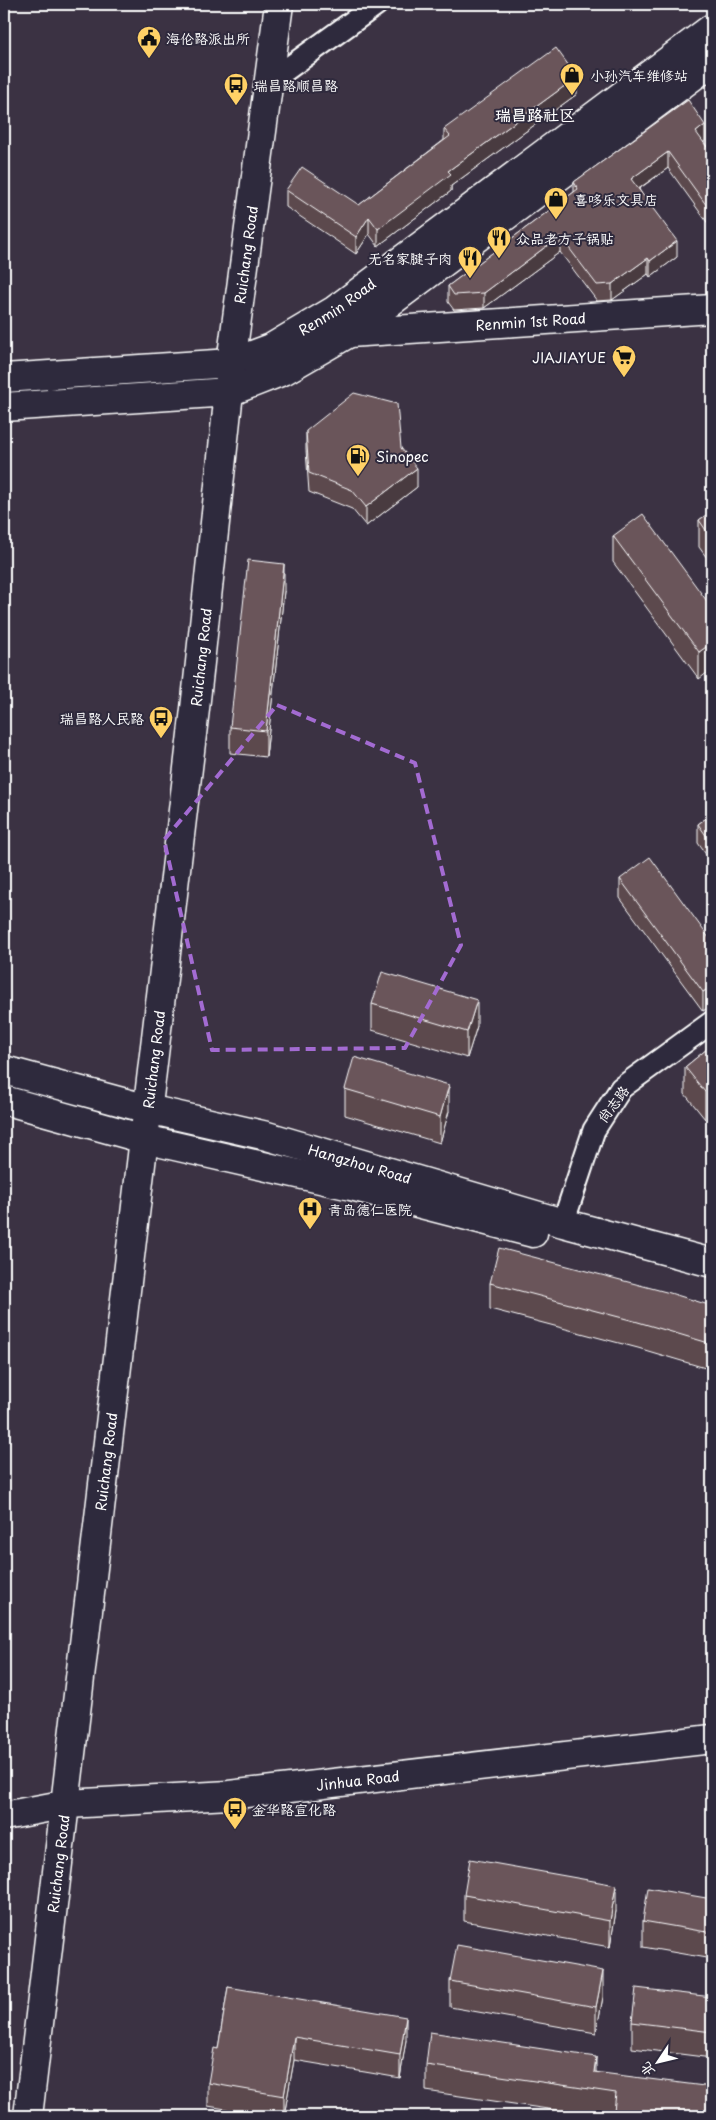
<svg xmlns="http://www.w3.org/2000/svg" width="716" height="2120" viewBox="0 0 716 2120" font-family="'Playpen Sans','LXGW WenKai TC',sans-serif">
<rect width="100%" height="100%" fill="#3b3243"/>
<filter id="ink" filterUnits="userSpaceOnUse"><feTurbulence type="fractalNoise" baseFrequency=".02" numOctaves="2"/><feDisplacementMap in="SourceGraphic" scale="10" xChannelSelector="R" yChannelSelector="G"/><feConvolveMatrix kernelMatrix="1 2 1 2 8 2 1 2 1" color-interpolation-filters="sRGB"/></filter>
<g filter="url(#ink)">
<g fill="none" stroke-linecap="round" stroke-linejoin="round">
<defs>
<g id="street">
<polyline points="269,82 377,4"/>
<polyline points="563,1223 594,1130 621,1088 712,1022"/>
</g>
<g id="secondary">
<path id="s1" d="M349 333 712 309"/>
<path id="s2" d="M4 1070 148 1109 267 1136 563 1223 712 1263"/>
<polyline points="4,1100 144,1139 351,1186 533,1233"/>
<path id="s3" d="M4 1816 67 1804 229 1795 712 1739"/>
</g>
<g id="primary">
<path id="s4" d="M4 378 231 363 271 348 335 310 712 28"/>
<polyline points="4,407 229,392 283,371 349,333 712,62"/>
<path id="s5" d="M28 2116 195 709 229 392 231 363 279 4"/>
</g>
</defs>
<!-- street casing -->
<use href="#street" stroke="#fff" stroke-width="25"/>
<!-- secondary casing -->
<use href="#secondary" stroke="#fff" stroke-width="31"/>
<!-- primary casing -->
<use href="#primary" stroke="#fff" stroke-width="31"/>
<!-- street -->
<use href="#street" stroke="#2f2a3d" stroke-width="21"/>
<!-- secondary -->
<use href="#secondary" stroke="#2f2a3d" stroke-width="28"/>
<!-- primary -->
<use href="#primary" stroke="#2f2a3d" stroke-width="28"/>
</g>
<!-- wall -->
<g fill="#5b484d" stroke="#fff">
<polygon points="577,94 451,186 451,191 378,246 369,234 356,254 286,207 286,190 359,205 444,140 444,129"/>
<polygon points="688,100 705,141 704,142 712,154 712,229 668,168 639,189 677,257 650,277 648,274 612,300 597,301 560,252 484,308 454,310 448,302 448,286 574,192 574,182"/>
<polygon points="306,431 401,448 417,487 366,526 352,509 309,492 306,450"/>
<polygon points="712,511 712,565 699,547 699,520"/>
<polygon points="613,536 712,608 699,679 613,562"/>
<polygon points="284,591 266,757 230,753 230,727"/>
<polygon points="712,814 712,863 698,843 698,824"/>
<polygon points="620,879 712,942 712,1005 703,1011 620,898"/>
<polygon points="372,1004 477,1026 467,1058 372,1030"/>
<polygon points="712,1045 712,1113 705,1119 685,1094 685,1067"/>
<polygon points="345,1089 449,1111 440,1143 345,1115"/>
<polygon points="490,1283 712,1306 712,1370 638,1348 490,1309"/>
<polygon points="464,1895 616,1911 610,1947 464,1921"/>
<polygon points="712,1899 712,1959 643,1947 643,1921"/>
<polygon points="450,1981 603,1997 596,2033 450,2007"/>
<polygon points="228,1987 406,2040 400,2078 294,2060 284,2116 267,2116 208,2106 208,2083 218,2049"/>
<polygon points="712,1997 712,2058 632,2048 632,2022"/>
<polygon points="426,2065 596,2072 712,2116 595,2116 426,2091"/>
</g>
<!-- shaded-wall -->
<g fill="#4a3b3f" stroke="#fff">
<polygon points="577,77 577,94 451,186 451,191 378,246 378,229 448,171"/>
<polygon points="705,125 705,141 696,148 696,132"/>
<polygon points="668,152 668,168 631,194 631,179"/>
<polygon points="369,217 369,234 356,254 356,237"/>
<polygon points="560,236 560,252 484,308 484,293"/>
<polygon points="677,241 677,257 650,277 650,261"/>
<polygon points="648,258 648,274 612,300 612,284"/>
<polygon points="417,468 417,487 366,526 366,507"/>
<polygon points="284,564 284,591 266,757 266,731"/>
<polygon points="712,643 712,669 699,679 699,652"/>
<polygon points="712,986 712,1005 703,1011 703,992"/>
<polygon points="477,1000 477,1026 467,1058 467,1032"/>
<polygon points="449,1085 449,1111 440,1143 440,1117"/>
<polygon points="712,1087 712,1113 705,1119 705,1092"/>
<polygon points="616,1885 616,1911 610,1947 610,1921"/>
<polygon points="603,1971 603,1997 596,2033 596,2007"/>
<polygon points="406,2017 406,2040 400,2078 400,2055"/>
<polygon points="294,2037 294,2060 284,2116 284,2096"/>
<polygon points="596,2057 596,2083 594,2072"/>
</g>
<!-- building -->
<g fill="#6a545a" stroke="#fff">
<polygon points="556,48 577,77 448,171 451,174 378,229 369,217 356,237 286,190 302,167 359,205 450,136 444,129"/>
<polygon points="688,100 705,125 696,132 712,154 712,213 668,152 631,179 677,241 650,261 648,258 612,284 597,285 560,236 484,293 454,295 448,286 578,189 574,182"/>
<polygon points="354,393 397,404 401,448 417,468 366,507 352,490 309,473 306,431"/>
<polygon points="712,511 712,539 699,520"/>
<polygon points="643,514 712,608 712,643 699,652 613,536"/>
<polygon points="248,560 284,564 266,731 230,727"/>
<polygon points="712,814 712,844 698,824"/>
<polygon points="650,857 712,942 712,986 703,992 620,879"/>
<polygon points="382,972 477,1000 467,1032 372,1004"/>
<polygon points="712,1045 712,1087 705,1092 685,1067"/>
<polygon points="354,1057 449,1085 440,1117 345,1089"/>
<polygon points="499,1248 670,1293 712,1306 712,1344 638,1322 490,1283"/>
<polygon points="470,1859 616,1885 610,1921 464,1895"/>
<polygon points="648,1888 712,1899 712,1933 643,1921"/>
<polygon points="457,1945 603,1971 596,2007 450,1981"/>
<polygon points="228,1987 406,2017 400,2055 294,2037 284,2096 208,2083 214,2048 218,2049"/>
<polygon points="636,1988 712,1997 712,2032 632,2022"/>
<polygon points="430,2032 596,2057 594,2072 712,2087 712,2116 655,2116 614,2111 616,2093 426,2065"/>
</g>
</g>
<!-- marked area -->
<path fill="none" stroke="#a36bd2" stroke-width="4" stroke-dasharray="10 6" stroke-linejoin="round" d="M277 705 415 763 461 945 405 1048 212 1050 164 840Z"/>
<!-- icons -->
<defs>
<symbol id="civic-pin" viewBox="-11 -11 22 30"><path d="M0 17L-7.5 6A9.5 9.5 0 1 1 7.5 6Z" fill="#ffd166" stroke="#2f2a3d"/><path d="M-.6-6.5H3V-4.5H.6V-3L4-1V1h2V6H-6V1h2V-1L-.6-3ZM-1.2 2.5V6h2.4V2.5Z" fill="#111"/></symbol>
<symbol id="shop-pin" viewBox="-11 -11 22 30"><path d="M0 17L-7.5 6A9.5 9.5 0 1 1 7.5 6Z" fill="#ffd166" stroke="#2f2a3d"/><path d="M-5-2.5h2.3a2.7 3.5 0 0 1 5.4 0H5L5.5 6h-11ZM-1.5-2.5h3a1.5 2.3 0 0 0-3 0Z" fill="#111"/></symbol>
<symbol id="bus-pin" viewBox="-11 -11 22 30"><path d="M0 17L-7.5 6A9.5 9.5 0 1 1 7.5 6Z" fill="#ffd166" stroke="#2f2a3d"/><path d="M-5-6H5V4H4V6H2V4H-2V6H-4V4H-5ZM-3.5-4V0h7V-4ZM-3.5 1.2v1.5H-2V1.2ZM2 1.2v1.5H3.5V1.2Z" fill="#111"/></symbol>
<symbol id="restaurant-pin" viewBox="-11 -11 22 30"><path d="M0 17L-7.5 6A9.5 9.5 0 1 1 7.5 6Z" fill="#ffd166" stroke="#2f2a3d"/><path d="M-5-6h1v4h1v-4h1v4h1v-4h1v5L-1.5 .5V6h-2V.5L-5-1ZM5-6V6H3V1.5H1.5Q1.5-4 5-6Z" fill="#111"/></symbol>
<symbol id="supermarket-pin" viewBox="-11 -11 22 30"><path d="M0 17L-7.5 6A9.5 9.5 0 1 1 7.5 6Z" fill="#ffd166" stroke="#2f2a3d"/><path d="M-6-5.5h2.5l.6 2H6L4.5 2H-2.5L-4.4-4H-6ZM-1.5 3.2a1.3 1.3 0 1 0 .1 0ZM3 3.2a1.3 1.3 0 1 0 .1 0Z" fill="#111"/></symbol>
<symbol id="fuel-pin" viewBox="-11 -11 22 30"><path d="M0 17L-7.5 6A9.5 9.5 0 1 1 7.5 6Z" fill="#ffd166" stroke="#2f2a3d"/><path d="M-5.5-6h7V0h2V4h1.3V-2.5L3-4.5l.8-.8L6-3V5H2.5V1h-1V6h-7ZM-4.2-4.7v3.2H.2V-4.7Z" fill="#111"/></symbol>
<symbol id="hospital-pin" viewBox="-11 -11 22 30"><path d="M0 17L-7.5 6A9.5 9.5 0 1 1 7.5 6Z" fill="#ffd166" stroke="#2f2a3d"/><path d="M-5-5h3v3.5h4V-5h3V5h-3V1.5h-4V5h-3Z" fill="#111"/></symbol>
</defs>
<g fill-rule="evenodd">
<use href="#civic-pin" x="135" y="24" width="28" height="38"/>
<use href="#shop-pin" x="558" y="61" width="28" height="38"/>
<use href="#bus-pin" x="222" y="71" width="28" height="38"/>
<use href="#shop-pin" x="542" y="185" width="28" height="38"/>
<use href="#restaurant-pin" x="485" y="224" width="28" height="38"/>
<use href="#restaurant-pin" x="456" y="244" width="28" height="38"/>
<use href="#supermarket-pin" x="610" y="343" width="28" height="38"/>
<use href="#fuel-pin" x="344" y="442" width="28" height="38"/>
<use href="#bus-pin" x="147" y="704" width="28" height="38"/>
<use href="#hospital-pin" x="296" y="1195" width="28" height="38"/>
<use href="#bus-pin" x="221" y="1795" width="28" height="38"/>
</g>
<g text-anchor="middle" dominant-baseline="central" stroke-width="4" stroke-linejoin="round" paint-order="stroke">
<!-- poi labels -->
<g font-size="14" fill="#fff" stroke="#2f2a3d" text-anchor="start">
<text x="166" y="38">海伦路派出所</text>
<text x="590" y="75">小孙汽车维修站</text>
<text x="254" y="85">瑞昌路顺昌路</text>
<text x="574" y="199">喜哆乐文具店</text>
<text x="516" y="238">众品老方子锅贴</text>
<text x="452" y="258" text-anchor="end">无名家腱子肉</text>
<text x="606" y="357" text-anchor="end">JIAJIAYUE</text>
<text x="376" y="456">Sinopec</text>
<text x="144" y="718" text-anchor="end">瑞昌路人民路</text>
<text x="328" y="1209">青岛德仁医院</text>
<text x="252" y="1809">金华路宣化路</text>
</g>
<!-- street labels -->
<g font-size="14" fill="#fff" stroke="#2f2a3d">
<text stroke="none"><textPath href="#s5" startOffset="1874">Ruichang Road</textPath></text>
<text stroke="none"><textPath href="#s4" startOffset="348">Renmin Road</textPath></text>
<text stroke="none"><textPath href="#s1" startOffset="182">Renmin 1st Road</textPath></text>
<text stroke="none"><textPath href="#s5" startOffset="1469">Ruichang Road</textPath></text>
<text stroke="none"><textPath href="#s5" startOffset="1064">Ruichang Road</textPath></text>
<text transform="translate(613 1104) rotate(-53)">尚志路</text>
<text stroke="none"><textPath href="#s2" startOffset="368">Hangzhou Road</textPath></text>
<text stroke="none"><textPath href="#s5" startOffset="659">Ruichang Road</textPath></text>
<text stroke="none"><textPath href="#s3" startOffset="356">Jinhua Road</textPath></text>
<text stroke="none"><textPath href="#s5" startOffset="254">Ruichang Road</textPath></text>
</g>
<!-- quarter labels -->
<g font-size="16" font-weight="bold" fill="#fff" stroke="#2f2a3d">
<text x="535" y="114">瑞昌路社区</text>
</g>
</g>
<!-- margin -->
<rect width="716" height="2120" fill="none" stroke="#2f2a3d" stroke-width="20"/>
<rect x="10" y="10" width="696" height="2100" fill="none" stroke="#fff" stroke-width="2" filter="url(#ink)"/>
<!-- north arrow -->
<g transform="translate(658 2062) rotate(235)" stroke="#2f2a3d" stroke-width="4" paint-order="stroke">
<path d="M0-4L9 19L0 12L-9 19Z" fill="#ffffff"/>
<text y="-8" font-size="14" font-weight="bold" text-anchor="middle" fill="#ffffff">北</text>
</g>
</svg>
